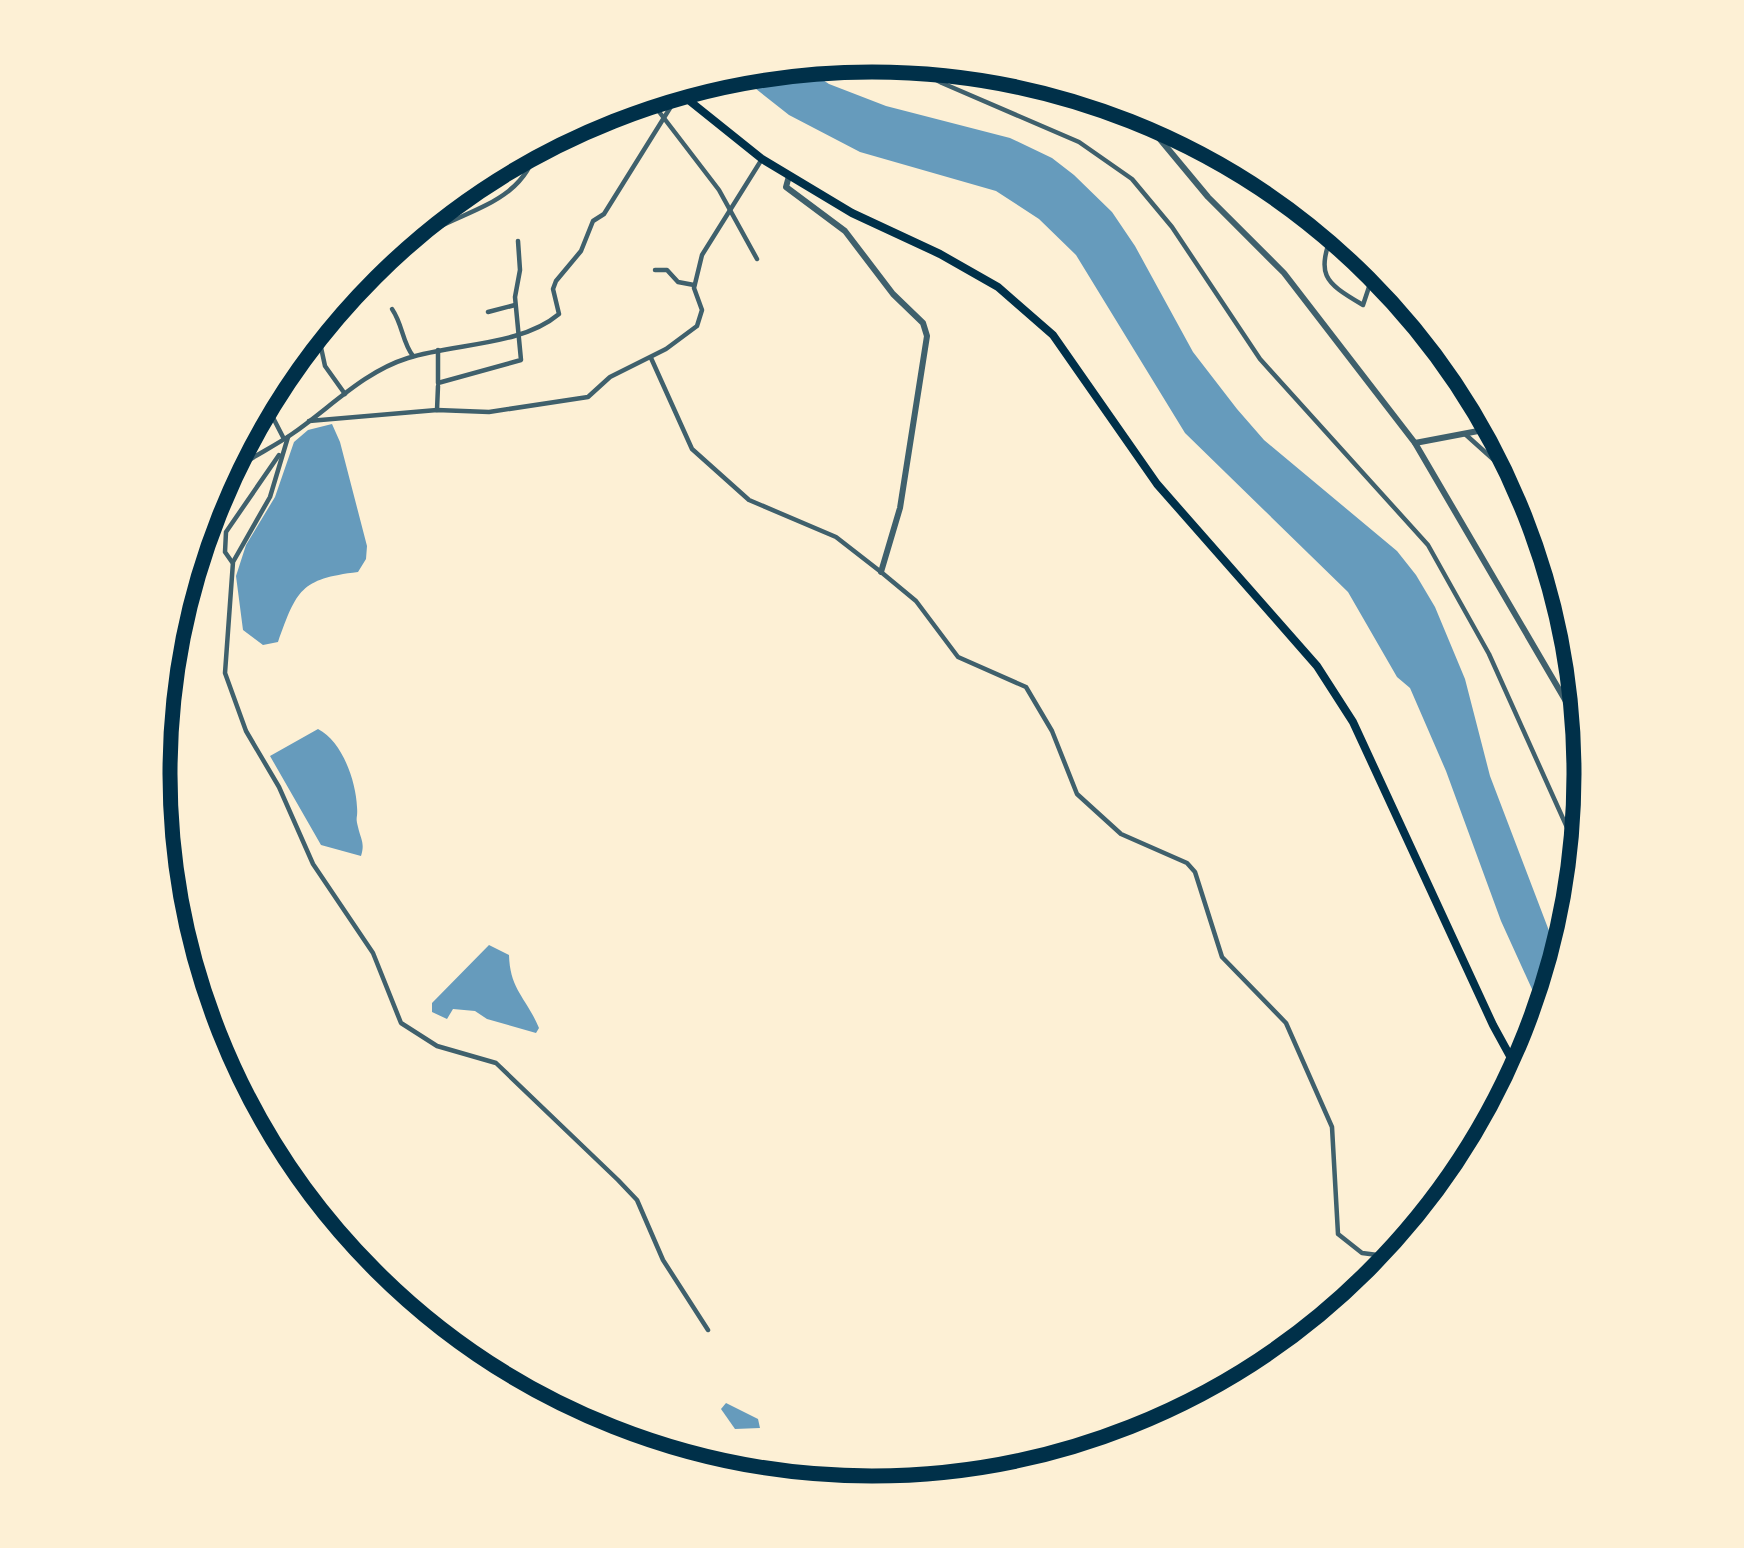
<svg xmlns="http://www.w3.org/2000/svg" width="1744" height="1548" viewBox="0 0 1744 1548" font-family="'PT Sans Narrow',sans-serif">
<rect width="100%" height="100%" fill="#fdf0d5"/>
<!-- water -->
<g fill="#669bbc">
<polygon points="800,65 829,84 886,106 1010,138 1052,158 1074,175 1112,212 1135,246 1193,352 1237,409 1264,440 1397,551 1416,575 1435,607 1465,679 1490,776 1559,957 1546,1020 1501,921 1446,771 1410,688 1397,677 1348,592 1185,433 1076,255 1039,219 996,191 860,152 789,115 741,77"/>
<path d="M332 424 340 442 367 546 366 559 358 572C300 579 297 590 278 642L263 645 243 630 236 576 246 545 275 497 294 442 308 430Z"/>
<path d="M318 729C342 741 356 781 357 807 358 819 355 816 358 827 361 840 365 843 361 856L321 845 270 756Z"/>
<path d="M489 945 509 955C510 990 526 997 539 1028L536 1033 487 1019 475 1011 453 1009 447 1019 432 1012V1003Z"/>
<polygon points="726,1403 758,1419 760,1428 735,1429 721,1409"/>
</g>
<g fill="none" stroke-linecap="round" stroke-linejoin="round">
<!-- minor -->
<g stroke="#3f606c" stroke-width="4.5">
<polyline points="888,54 942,83 1079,142 1132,179 1172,227 1260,359 1428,545 1489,654 1579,854"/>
<polyline points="647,96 719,190 757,259"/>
<path d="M1333 230C1317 275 1322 281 1363 305L1378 260"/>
<path d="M361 263C389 256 413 240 439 227 479 207 527 196 537 145"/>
<polyline points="655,270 667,270 678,282 694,285"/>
<path d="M392 309C403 325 402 342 413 356"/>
<polyline points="488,312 515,305"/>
<polyline points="317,329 325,366 345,394"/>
<polyline points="438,350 438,383 521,360 515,297 520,270 518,241"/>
<polyline points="651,358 692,449 749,500 836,537 881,572 916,601 958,657 1026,687 1052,731 1077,794 1121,834 1187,863 1195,872 1222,957 1286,1023 1332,1127 1338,1234 1362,1253 1401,1258"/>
<polyline points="266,404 284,439"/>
<polyline points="437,410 438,386"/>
<polyline points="309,421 437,410 489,412 588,397 610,377 666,349 697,326 702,310 694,288 702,255 762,159"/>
<polyline points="1465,434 1514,478 1528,510 1546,525"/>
<polyline points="288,437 270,497 233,562 225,673 246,731 279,787 313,864 373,953 401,1023 437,1046 496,1063 618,1180 637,1200 663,1260 708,1330"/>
<path d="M202 511C206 498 210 489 221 480 242 461 269 450 292 434 330 408 363 372 408 358 456 343 521 346 559 314L553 289 556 281 581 251 593 221 604 214 680 92"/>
<polyline points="232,562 225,552 226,532 279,455"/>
<path d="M190 566C209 553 204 535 201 514"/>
</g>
<!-- tertiary -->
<g stroke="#3f606c" stroke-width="6">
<polyline points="1129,102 1208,197 1284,273 1415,443 1588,739"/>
<polyline points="789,176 786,187 845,231 893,294 923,323 927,336 900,508 881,572"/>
<polyline points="1415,443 1494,428"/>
</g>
<!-- primary -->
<polyline stroke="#003049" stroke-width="8" points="676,90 762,159 852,213 940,254 998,287 1053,335 1157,484 1317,666 1353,722 1493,1025 1522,1078"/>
</g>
<!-- crop -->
<path d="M0 0H1744V1548H0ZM170 774a702 702 0 1 1 1404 0a702 702 0 1 1-1404 0Z" fill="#fdf0d5" fill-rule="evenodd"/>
<path fill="none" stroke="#003049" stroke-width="15" d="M170 774a702 702 0 1 1 1404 0a702 702 0 1 1-1404 0Z"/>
</svg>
